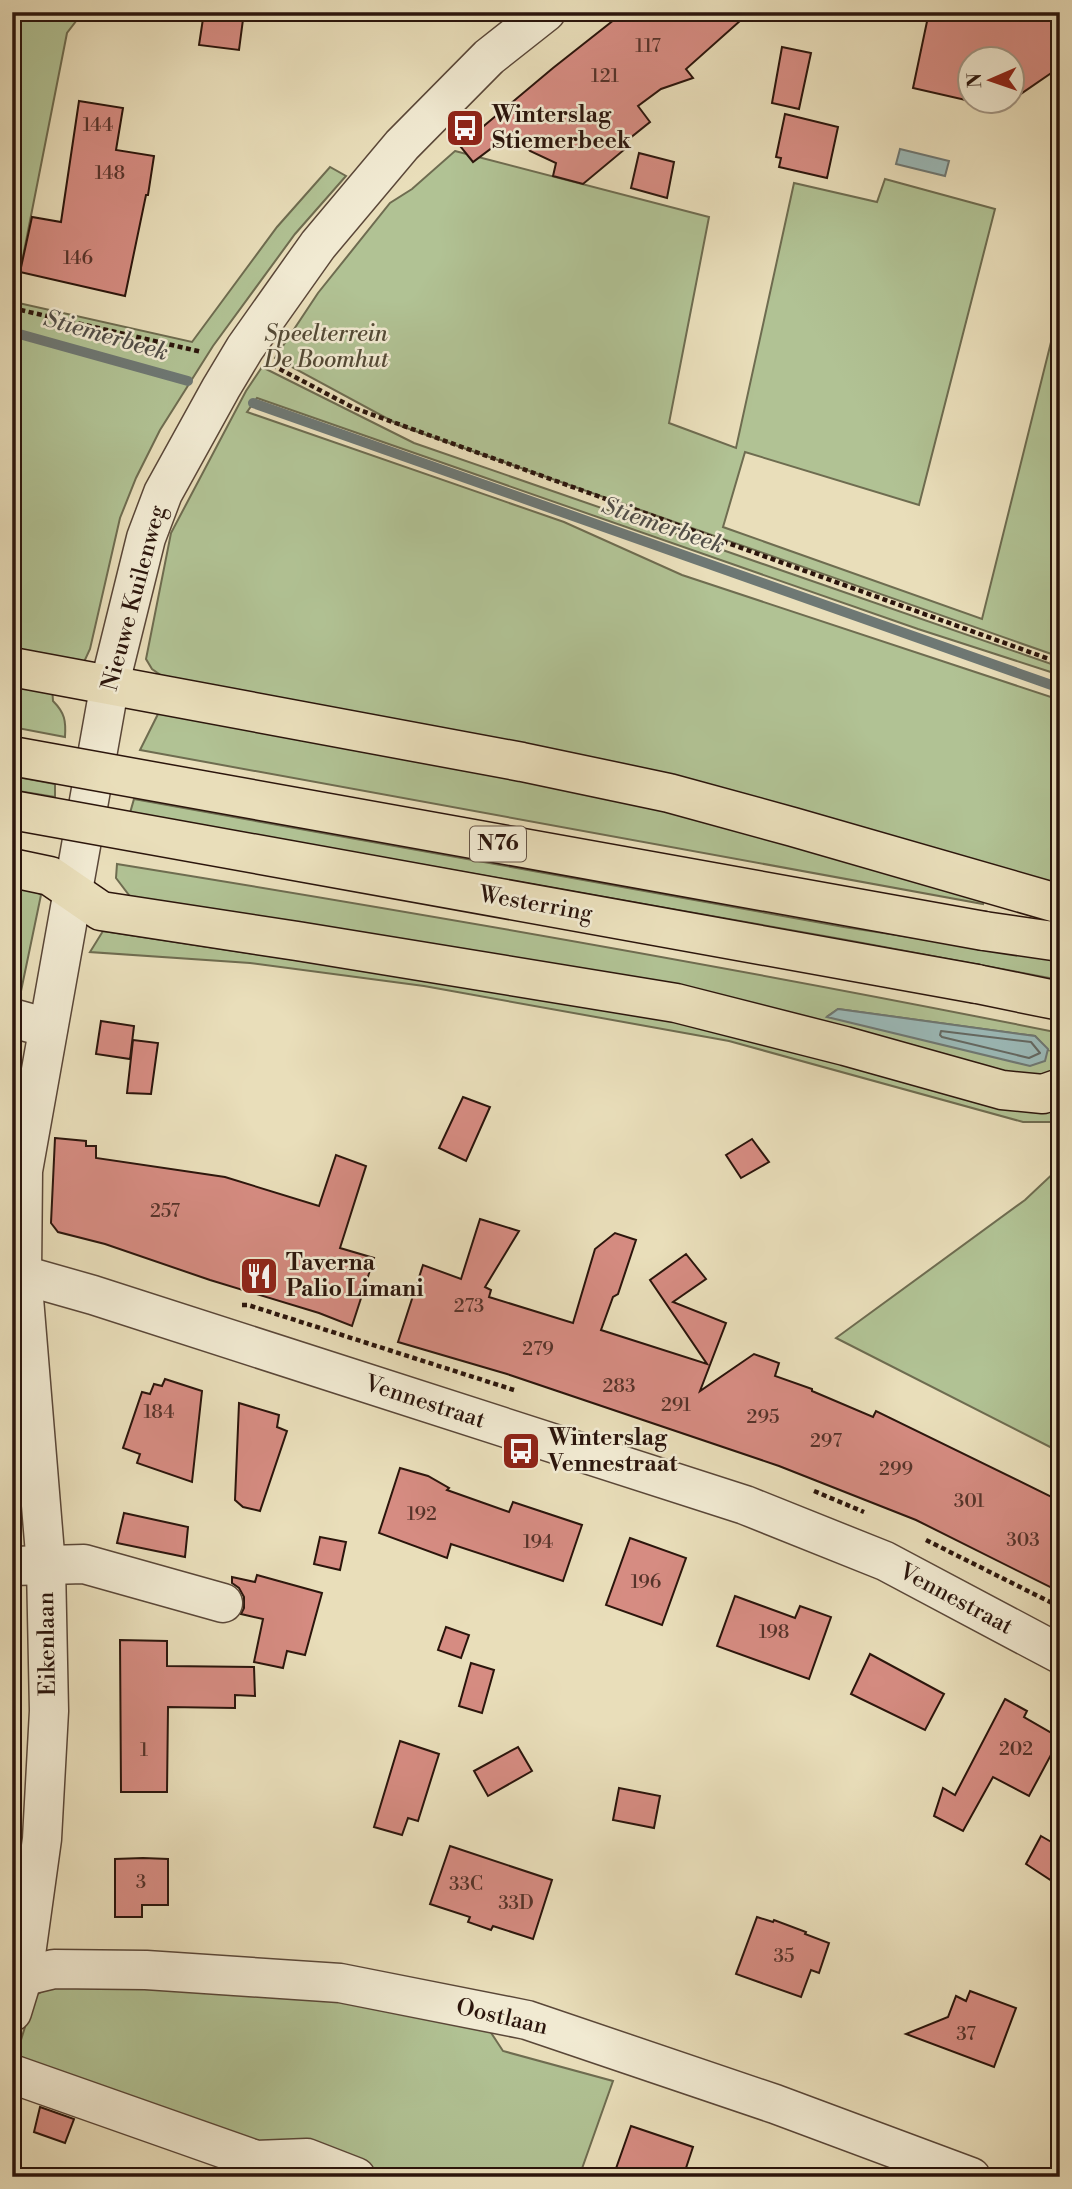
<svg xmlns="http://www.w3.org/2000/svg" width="1072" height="2189" viewBox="0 0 1072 2189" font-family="'Libre Bodoni',serif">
<rect width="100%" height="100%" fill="#e9deba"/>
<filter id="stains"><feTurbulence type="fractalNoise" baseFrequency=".00286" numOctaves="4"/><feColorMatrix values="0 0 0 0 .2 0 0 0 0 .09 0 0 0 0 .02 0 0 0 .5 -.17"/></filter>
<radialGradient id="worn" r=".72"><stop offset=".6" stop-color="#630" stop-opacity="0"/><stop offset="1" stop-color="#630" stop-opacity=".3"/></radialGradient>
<!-- green -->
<g fill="#b1c294" stroke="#6e6c50" stroke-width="2" fill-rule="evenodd">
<polygon points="12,12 83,12 67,33 14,302 192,342 277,227 330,167 346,176 295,234 213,346 160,430 136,478 120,518 90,649 84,662 12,658"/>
<polygon points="455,151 709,217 669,423 736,448 794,183 877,202 885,179 995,209 919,505 745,452 723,527 982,619 1060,306 1060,657 401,426 275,358 318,293 390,203 412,189"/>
<polygon points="262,367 414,443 1060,667 1060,675 918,629 257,398 247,412 564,522 682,575 1060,700 1060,890 165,678 152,669 146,659 171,533 246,391"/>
<path d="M12 679 52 686 53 701C65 713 66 721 65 737L12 727Z"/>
<polygon points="163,704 562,782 984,898 983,904 140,750"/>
<polygon points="12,776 55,784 55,797 12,790"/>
<polygon points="134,799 844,927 1060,960 1060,980 841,939 130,813"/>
<path d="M117 864C432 915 747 970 1060 1033V1072L1032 1078 132 899 116 878ZM838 1009 1035 1036 1048 1050 828 1016Z"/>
<polygon points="12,881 30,887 41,895 20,996 14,993"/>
<polygon points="103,931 671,1017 1060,1101 1060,1122 1023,1122 729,1041 424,986 250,963 90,952"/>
<polygon points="1060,1167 1060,1452 836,1338 1025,1200"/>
<polygon points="56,1985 344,1997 484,2022 503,2051 613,2081 579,2177 382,2177 379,2172 351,2157 250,2147 15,2059 35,1995"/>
</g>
<!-- water -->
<g fill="#9bbab9" stroke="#6e7874" stroke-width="2">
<polygon points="900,149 949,161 945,176 896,164"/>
<polygon points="838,1009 1035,1036 1048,1049 1045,1061 1030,1066 827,1017"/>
</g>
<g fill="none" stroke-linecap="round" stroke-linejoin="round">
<!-- shore -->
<polygon stroke="#636862" stroke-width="2" points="941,1031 1031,1042 1040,1053 1029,1058 942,1037 940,1035"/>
<!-- stream -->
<g stroke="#6e7874" stroke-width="10">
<polyline points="12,332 188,381"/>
<polyline points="253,403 1060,688"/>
</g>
</g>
<!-- building -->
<g fill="#d68c82" stroke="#2b150c" stroke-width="2">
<polygon points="204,12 244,12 239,50 199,45"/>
<polygon points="624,12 750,12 686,69 693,78 661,89 638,106 650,122 619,147 625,149 583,184 553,176 556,163 530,151 513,132 473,162 460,146 553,68"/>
<polygon points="929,12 1060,12 1060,67 1012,100 1012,60 970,60 970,101 913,88"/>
<polygon points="782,47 811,53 799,109 772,103"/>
<polygon points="79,101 123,108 116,150 154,156 148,195 146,195 125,296 20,272 32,217 61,222"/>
<polygon points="785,114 838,127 827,178 779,167 781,158 776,157"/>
<polygon points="639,153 674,162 667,198 631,188"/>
<polygon points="101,1021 134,1026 130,1059 96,1054"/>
<polygon points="133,1040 158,1043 151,1094 127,1093"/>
<polygon points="463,1097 490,1107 466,1161 439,1148"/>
<polygon points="55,1138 86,1141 86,1146 96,1146 96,1158 225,1177 319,1206 336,1155 366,1166 340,1248 374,1258 352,1326 319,1313 210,1280 105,1244 58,1232 51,1223"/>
<polygon points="752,1139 769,1162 741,1178 726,1155"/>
<polygon points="480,1219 519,1231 485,1287 491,1290 489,1297 573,1323 595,1249 615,1233 636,1240 618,1294 613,1297 601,1330 707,1364 650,1280 686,1254 706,1279 673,1302 726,1323 700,1391 754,1354 779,1363 775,1376 812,1389 812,1391 873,1417 876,1411 1060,1501 1060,1592 916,1520 779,1466 507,1374 398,1342 423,1265 461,1279"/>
<polygon points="165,1379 202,1391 192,1482 137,1463 140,1454 123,1448 142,1392 150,1394 154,1384 162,1386"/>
<polygon points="239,1403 279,1415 277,1427 287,1431 260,1511 243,1507 235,1500"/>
<polygon points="400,1468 428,1476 449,1488 447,1490 509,1512 513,1502 582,1525 563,1581 451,1544 447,1558 379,1533"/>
<polygon points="124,1513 188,1527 185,1557 117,1543"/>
<polygon points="320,1537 346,1542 340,1570 314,1564"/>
<polygon points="630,1538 686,1558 662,1625 606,1605"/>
<polygon points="257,1575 322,1593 305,1655 287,1651 283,1668 254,1662 263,1619 241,1614 244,1608 244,1597 239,1588 232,1583 232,1577 255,1582"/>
<polygon points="735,1596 795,1618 800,1606 831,1617 809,1679 717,1646"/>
<polygon points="446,1627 469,1635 461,1658 438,1650"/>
<polygon points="120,1640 167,1641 167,1666 254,1667 255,1696 235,1695 235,1708 168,1707 167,1792 121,1792"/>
<polygon points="870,1654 944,1694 925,1730 851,1694"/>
<polygon points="471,1663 494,1670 482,1713 459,1706"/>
<polygon points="1005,1699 1027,1711 1024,1717 1060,1738 1029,1796 993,1777 963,1831 934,1816 943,1788 955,1795"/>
<polygon points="400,1741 439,1754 418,1821 408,1818 402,1835 374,1827"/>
<polygon points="518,1747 532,1771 488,1796 474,1771"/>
<polygon points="619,1788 660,1796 654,1828 613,1820"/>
<polygon points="1041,1836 1060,1847 1060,1867 1052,1881 1026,1864"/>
<polygon points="450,1846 552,1880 533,1939 493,1926 491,1930 468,1922 470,1917 430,1904"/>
<polygon points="143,1858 168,1859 168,1905 142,1905 142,1917 115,1917 115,1859"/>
<polygon points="757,1917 773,1922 774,1920 806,1932 805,1934 829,1943 819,1973 811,1970 801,1997 736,1974"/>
<polygon points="970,1991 1016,2008 994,2067 906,2034 948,2017 956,1996 966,2001"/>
<polygon points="40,2107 74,2119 65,2143 34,2132"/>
<polygon points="631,2126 693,2147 683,2177 613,2177"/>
</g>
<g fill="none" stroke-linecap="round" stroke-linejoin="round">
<defs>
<g id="minor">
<polyline points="12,1018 48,1028"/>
<polyline points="12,1272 93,1295 745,1505 885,1561 1060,1654"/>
<polyline points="12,1566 84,1564 223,1603"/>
<polyline points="12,1979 54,1969 146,1970 340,1983 527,2020 775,2104 971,2177"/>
<polyline points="12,2012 23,1976 42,1839 49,1711 46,1566 22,1274 23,1171 110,683 146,538 163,493 221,388 245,348 318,245 402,145 489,57 546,12"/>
<polyline points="12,2074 256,2160 307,2158 356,2177"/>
</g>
<g id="highway">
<polyline points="12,667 522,762 669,793 793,827 1060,904"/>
<polyline points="12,868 50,876 101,911 297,941 676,1003 845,1046 1002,1090 1043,1094 1060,1088"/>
<polyline points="984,931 1060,942"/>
<polyline points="977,984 1060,1001"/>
</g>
</defs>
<!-- minor casing -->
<use href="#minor" stroke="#5a4738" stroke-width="41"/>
<!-- highway casing -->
<use href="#highway" stroke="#2b150c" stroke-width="41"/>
<!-- path -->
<g stroke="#2b150c" stroke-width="4.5" stroke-dasharray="5 3.5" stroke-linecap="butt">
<polyline points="12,308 202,352"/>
<polyline points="272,365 354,408 1060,663"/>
<polyline points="242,1305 248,1305 514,1390"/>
<polyline points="814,1491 864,1512"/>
<polyline points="926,1540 1060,1607"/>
</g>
<!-- minor -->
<use href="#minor" stroke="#f1ead2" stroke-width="38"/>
<!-- highway -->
<use href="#highway" stroke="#e9deba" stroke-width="38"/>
<defs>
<g id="highway-bridge">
<polyline points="12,756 984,931"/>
<polyline points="12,810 977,984"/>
</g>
</defs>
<!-- highway-bridge casing -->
<use href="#highway-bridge" stroke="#2b150c" stroke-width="41" stroke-linecap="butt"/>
<!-- highway-bridge -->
<use href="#highway-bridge" stroke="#e9deba" stroke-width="38"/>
</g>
<!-- icons -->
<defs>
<symbol id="bus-square" viewBox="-11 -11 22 22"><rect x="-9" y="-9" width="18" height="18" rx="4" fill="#8f2418" stroke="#f1ead2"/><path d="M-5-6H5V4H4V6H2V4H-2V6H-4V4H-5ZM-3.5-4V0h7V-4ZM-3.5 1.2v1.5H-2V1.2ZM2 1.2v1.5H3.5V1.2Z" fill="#fff"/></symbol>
<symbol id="restaurant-square" viewBox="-11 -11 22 22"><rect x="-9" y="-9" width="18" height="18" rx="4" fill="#8f2418" stroke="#f1ead2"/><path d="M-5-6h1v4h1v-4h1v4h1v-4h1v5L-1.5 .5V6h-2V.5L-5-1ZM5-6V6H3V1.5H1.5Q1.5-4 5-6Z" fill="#fff"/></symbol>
</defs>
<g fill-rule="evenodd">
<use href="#bus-square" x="443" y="106" width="44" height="44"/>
<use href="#restaurant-square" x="237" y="1254" width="44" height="44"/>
<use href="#bus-square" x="499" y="1429" width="44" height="44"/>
</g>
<g text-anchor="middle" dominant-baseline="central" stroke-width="5" stroke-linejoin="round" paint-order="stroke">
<!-- number labels -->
<g font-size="19" fill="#56332a">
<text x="648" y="46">117</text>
<text x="605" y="76">121</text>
<text x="98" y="125">144</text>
<text x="110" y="173">148</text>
<text x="78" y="258">146</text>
<text x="165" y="1211">257</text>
<text x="469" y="1306">273</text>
<text x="538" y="1349">279</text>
<text x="619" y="1386">283</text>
<text x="676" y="1405">291</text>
<text x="159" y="1412">184</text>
<text x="763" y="1417">295</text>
<text x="826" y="1441">297</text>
<text x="896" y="1469">299</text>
<text x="969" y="1501">301</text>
<text x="422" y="1514">192</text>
<text x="1023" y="1540">303</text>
<text x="538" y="1542">194</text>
<text x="646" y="1582">196</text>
<text x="774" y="1632">198</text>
<text x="1016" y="1749">202</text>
<text x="144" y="1750">1</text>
<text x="141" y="1882">3</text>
<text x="466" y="1884">33C</text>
<text x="516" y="1903">33D</text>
<text x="784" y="1956">35</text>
<text x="966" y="2034">37</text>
</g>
<!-- shield labels -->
<rect fill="#f1ead2" stroke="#665547" stroke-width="2" x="470" y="826.5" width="56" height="35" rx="5"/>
<g font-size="21" font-weight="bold" fill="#2b150c">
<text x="498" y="844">N76</text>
</g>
<!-- poi labels -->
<g font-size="23" font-weight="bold" fill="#2b150c" stroke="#f1ead2" text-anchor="start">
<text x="492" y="115">Winterslag<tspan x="492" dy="26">Stiemerbeek</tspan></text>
<text x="286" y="1263">Taverna<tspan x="286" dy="26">Palio Limani</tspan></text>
<text x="548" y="1438">Winterslag<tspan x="548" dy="26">Vennestraat</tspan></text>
</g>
<!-- park labels -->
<g font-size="23" font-style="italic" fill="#534935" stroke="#f1ead2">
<text x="326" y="334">Speelterrein<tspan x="326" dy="26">De Boomhut</tspan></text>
</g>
<!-- street labels -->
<g font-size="23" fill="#2b150c" stroke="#f1ead2">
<text transform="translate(134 598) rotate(-75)">Nieuwe Kuilenweg</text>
<text transform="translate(536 904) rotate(10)">Westerring</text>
<text transform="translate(425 1402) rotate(18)">Vennestraat</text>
<text transform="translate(956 1599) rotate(28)">Vennestraat</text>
<text transform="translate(47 1644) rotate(-91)">Eikenlaan</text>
<text transform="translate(502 2017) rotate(13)">Oostlaan</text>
</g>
<!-- water labels -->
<g font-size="24" font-style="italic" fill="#524f49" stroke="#f1ead2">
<text transform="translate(106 336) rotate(16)">Stiemerbeek</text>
<text transform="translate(663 526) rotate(19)">Stiemerbeek</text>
</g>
</g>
<!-- margin -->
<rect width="1072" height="2189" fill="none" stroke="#e9deba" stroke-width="42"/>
<rect x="14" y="14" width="1044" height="2161" fill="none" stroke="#2b150c" stroke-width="3.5"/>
<rect x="21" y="21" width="1030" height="2147" fill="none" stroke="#2b150c" stroke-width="2"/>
<!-- north arrow -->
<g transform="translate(991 80) rotate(268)"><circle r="33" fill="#f1ead2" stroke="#a29583" stroke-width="2"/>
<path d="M0-5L12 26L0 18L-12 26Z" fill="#8f2418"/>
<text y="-10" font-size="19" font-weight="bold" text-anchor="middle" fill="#2b150c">N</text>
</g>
<rect width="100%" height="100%" filter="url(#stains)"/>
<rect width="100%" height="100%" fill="url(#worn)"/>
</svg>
